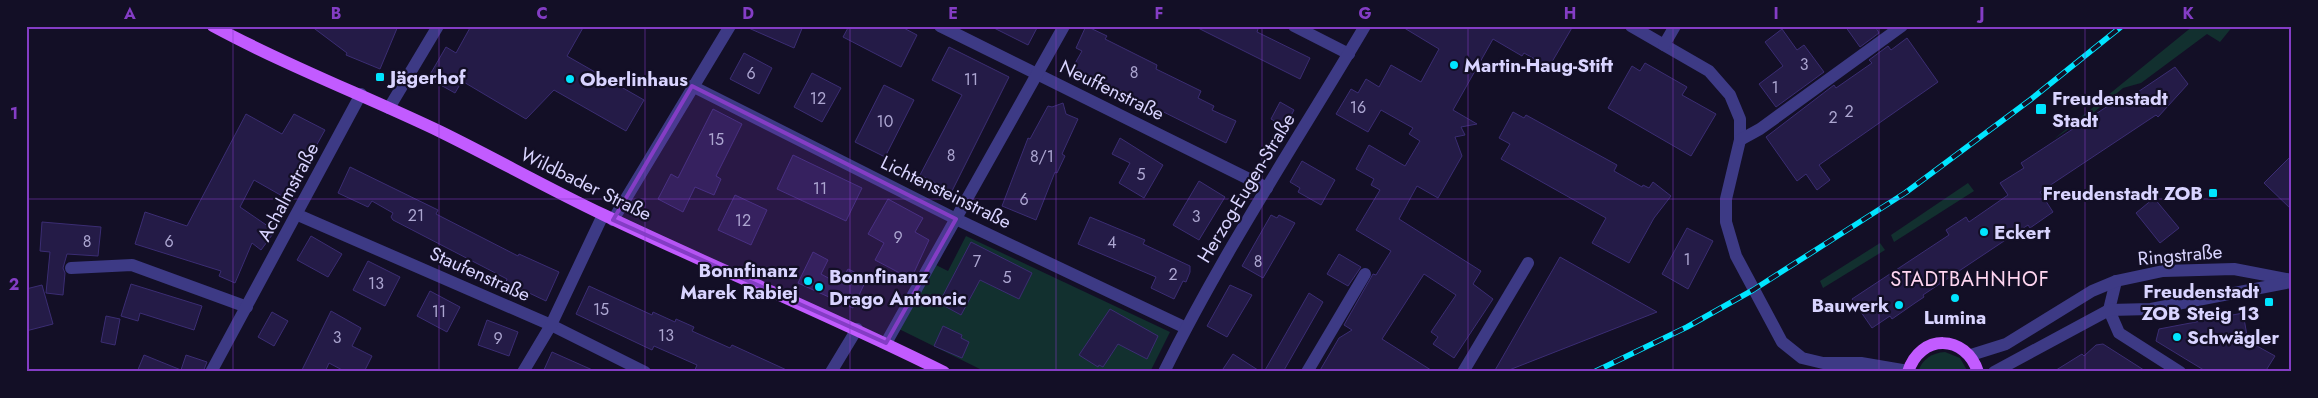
<svg xmlns="http://www.w3.org/2000/svg" width="2318" height="398" viewBox="0 0 2318 398" font-family="Jost,sans-serif">
<rect width="100%" height="100%" fill="#130f26"/>
<!-- green -->
<g fill="#12302f">
<polygon points="2193,26 2233,26 2220,42 2207,34 2141,83 2123,88 2093,113 2054,139"/>
<polygon points="1968,183 1974,191 1894,242 1891,235"/>
<polygon points="966,236 1170,332 1150,372 986,372 899,329 934,264 948,271"/>
<polygon points="1880,243 1885,250 1823,288 1820,281"/>
<path d="M1945 352 1960 358 1968 372H1918C1922 359 1932 353 1945 352Z"/>
</g>
<!-- building -->
<g fill="#241b47" stroke="#3b2d73">
<polygon points="311,26 398,26 380,69 346,55 347,53"/>
<polygon points="471,26 584,26 567,56 644,100 626,131 554,90 526,119 462,81 455,93 428,78 446,47 456,53"/>
<polygon points="744,26 803,26 794,48"/>
<polygon points="849,26 900,26 917,35 901,67 843,37"/>
<polygon points="990,26 1038,26 1028,45"/>
<polygon points="1086,26 1107,36 1105,39 1157,65 1156,69 1201,91 1198,98 1214,106 1212,110 1236,121 1226,143 1073,67 1082,51 1076,48"/>
<polygon points="1194,26 1259,26 1257,32 1310,58 1300,79"/>
<polygon points="1401,26 1573,26 1549,67 1524,53 1522,56 1493,39 1453,110 1477,124 1461,127 1465,135 1455,137 1462,156 1438,198 1417,186 1399,219 1481,271 1473,284 1493,299 1454,358 1433,344 1438,337 1431,332 1456,295 1424,274 1382,339 1434,372 1319,372 1339,338 1352,330 1344,325 1373,274 1376,275 1391,251 1356,230 1380,190 1371,185 1374,179 1356,169 1369,145 1405,166 1420,141 1409,134 1413,128 1381,110 1368,132 1336,114 1351,89 1358,93 1366,79 1379,87 1391,65 1421,82 1439,49"/>
<polygon points="1845,26 1875,26 1879,33 1860,47"/>
<polygon points="1782,29 1797,50 1804,45 1824,72 1776,107 1759,84 1783,66 1765,42"/>
<polygon points="1907,38 1938,82 1819,165 1830,180 1817,190 1806,174 1797,181 1766,137 1834,85 1836,88 1872,63 1869,60 1888,46 1891,50"/>
<polygon points="949,47 1009,77 952,191 920,175 962,95 932,80"/>
<polygon points="744,53 772,68 759,94 730,79"/>
<polygon points="1645,63 1687,87 1682,95 1716,114 1691,156 1608,108 1632,66 1640,71"/>
<polygon points="2175,67 2188,84 2158,117 2156,115 2040,192 2053,212 2030,228 2028,225 1923,295 1924,297 1915,303 1892,319 1890,316 1872,328 1852,299 1949,235 1946,230 1966,217 1969,222 2008,195 2000,183 2024,168 2021,163 2117,100 2120,104"/>
<polygon points="812,73 841,88 822,122 794,107"/>
<polygon points="884,85 914,100 885,157 855,142"/>
<polygon points="1280,102 1294,110 1285,127 1271,119"/>
<polygon points="1063,103 1066,114 1078,119 1062,154 1065,156 1057,173 1055,172 1036,220 1002,206 1028,138 1030,139 1048,106 1052,107"/>
<polygon points="713,109 742,124 716,176 721,179 714,195 695,187 683,212 658,199 671,174 678,178"/>
<polygon points="1513,112 1524,118 1526,115 1617,165 1614,171 1642,187 1643,185 1649,188 1653,182 1671,196 1654,218 1629,263 1592,243 1606,218 1501,159 1510,144 1499,138"/>
<polygon points="246,114 282,134 294,114 325,130 295,184 299,187 291,201 254,180 240,207 275,231 261,250 252,243 235,283 219,276 221,271 135,244 145,212 187,226"/>
<polygon points="1120,138 1163,165 1144,198 1119,183 1130,163 1112,154"/>
<polygon points="793,155 862,188 846,221 777,189"/>
<polygon points="2292,155 2292,210 2264,183"/>
<polygon points="1302,161 1335,180 1321,205 1298,192 1300,188 1290,182"/>
<polygon points="350,167 438,210 436,214 518,256 519,254 559,272 546,301 506,282 507,279 393,220 391,217 393,213 372,201 368,207 338,193"/>
<polygon points="1199,181 1225,197 1199,240 1173,225"/>
<polygon points="735,195 767,210 751,245 718,230"/>
<polygon points="2154,198 2179,228 2160,243 2136,213"/>
<polygon points="888,199 923,218 915,232 929,240 911,279 875,260 884,243 868,234"/>
<polygon points="1271,215 1277,218 1279,215 1295,223 1263,278 1242,266"/>
<polygon points="1090,217 1145,240 1143,244 1190,266 1190,272 1186,282 1183,281 1174,299 1151,288 1156,277 1078,244"/>
<polygon points="42,222 101,227 98,256 67,254 63,268 65,273 63,295 46,293 50,252 40,251"/>
<polygon points="1687,228 1713,241 1688,289 1662,274"/>
<polygon points="311,236 342,254 328,277 297,260"/>
<polygon points="971,242 1032,273 1019,299 980,280 961,315 939,303"/>
<polygon points="813,252 828,260 821,274 839,284 848,269 867,278 853,308 798,283"/>
<polygon points="1339,254 1361,267 1348,286 1327,274"/>
<polygon points="1560,257 1657,312 1504,372 1494,372"/>
<polygon points="368,261 400,277 385,306 353,290"/>
<polygon points="131,284 202,306 194,330 140,313 138,321 121,316"/>
<polygon points="42,285 53,324 26,331 26,289"/>
<polygon points="1230,285 1252,295 1227,337 1207,326"/>
<polygon points="589,286 652,315 653,312 675,322 676,319 694,327 692,331 730,348 732,345 791,372 694,372 697,365 654,346 652,350 576,314"/>
<polygon points="430,291 460,307 447,332 417,316"/>
<polygon points="1309,293 1323,302 1283,372 1264,372"/>
<polygon points="1110,309 1158,336 1147,359 1118,344 1103,367 1099,365 1098,367 1079,355"/>
<polygon points="331,311 361,328 352,346 372,356 364,372 346,372 329,363 325,372 301,372"/>
<polygon points="272,312 288,321 274,346 258,337"/>
<polygon points="2243,313 2248,341 2275,356 2265,372 2207,372 2156,341 2159,329"/>
<polygon points="106,316 120,319 115,345 101,342"/>
<polygon points="487,320 518,332 509,356 478,345"/>
<polygon points="943,326 962,335 961,338 969,342 962,358 934,346"/>
<polygon points="2103,344 2147,372 2053,372 2082,354 2084,356 2096,345"/>
<polygon points="552,352 597,372 543,372"/>
<polygon points="1233,354 1261,372 1221,372"/>
<polygon points="144,355 181,370 186,355 207,362 203,372 137,372"/>
</g>
<g fill="none" stroke-linecap="round" stroke-linejoin="round">
<!-- minor -->
<g stroke="#3d3a85" stroke-width="12">
<polyline points="940,26 1267,188"/>
<polyline points="1294,26 1349,54"/>
<polyline points="1631,26 1709,71 1730,95 1740,119 1740,140 1726,199 1726,222 1736,256 1782,342 1802,358 1823,363 1861,363 1908,371"/>
<polyline points="1664,45 1675,26"/>
<polyline points="692,86 956,219 1186,328"/>
<polyline points="389,108 438,26"/>
<polyline points="1740,140 1760,129 1902,26"/>
<polyline points="298,215 551,325 645,372"/>
<polyline points="613,220 730,26"/>
<polyline points="71,268 132,265 247,307"/>
<polyline points="2116,281 2109,310 2119,333 2180,372"/>
<polyline points="886,343 1064,26"/>
<polyline points="1971,355 2006,344 2092,291 2116,281 2163,271 2234,269 2292,280"/>
<polyline points="211,372 361,94"/>
<polyline points="523,372 551,325 603,215"/>
<polyline points="831,372 857,329"/>
<path d="M1164 372C1223 252 1297 141 1365 26"/>
<polyline points="1307,372 1365,274"/>
<polyline points="1463,372 1528,263"/>
<polyline points="1994,372 2109,310 2151,309 2291,282"/>
</g>
<!-- major -->
<g stroke="#c25bff" stroke-width="12">
<path d="M213 26C287 66 366 96 441 132 496 159 549 189 604 215 717 269 832 316 944 372"/>
<path d="M1908 372C1920 333 1966 334 1978 372"/>
</g>
<defs>
<polyline id="rail" points="1594,372 1687,327 1753,290 1905,193 2030,100 2122,26"/>
</defs>
<!-- rail casing -->
<use href="#rail" stroke="#00e5ff" stroke-width="5.5"/>
<!-- rail -->
<use href="#rail" stroke="#130f26" stroke-width="4" stroke-dasharray="11" stroke-linecap="butt"/>
</g>
<!-- marked area -->
<path fill="#843dc5" fill-opacity="0.2" stroke="#843dc5" stroke-width="4" stroke-linejoin="round" d="M692 86 956 219 886 343 613 220Z"/>
<!-- grid -->
<path fill="none" stroke="#843dc5" stroke-width="1" stroke-opacity="0.55" d="M233 26V372M439 26V372M645 26V372M850 26V372M1056 26V372M1262 26V372M1468 26V372M1673 26V372M1879 26V372M2085 26V372M26 199H2292"/>
<!-- markers -->
<g fill="#00e5ff" stroke="#130f26" stroke-width="2">
<circle cx="1454" cy="65" r="5"/>
<rect x="375" y="72" width="10" height="10" rx="2.5"/>
<circle cx="570" cy="79" r="5"/>
<rect x="2035" y="103" width="12" height="12" rx="2.5"/>
<rect x="2208" y="188" width="10" height="10" rx="2.5"/>
<circle cx="1984" cy="232" r="5"/>
<circle cx="808" cy="281" r="5"/>
<circle cx="819" cy="287" r="5"/>
<circle cx="1955" cy="298" r="5"/>
<rect x="2264" y="297" width="10" height="10" rx="2.5"/>
<circle cx="1899" cy="305" r="5"/>
<circle cx="2177" cy="337" r="5"/>
</g>
<g text-anchor="middle" dominant-baseline="central" stroke-width="4.5" stroke-linejoin="round" paint-order="stroke">
<!-- number labels -->
<g font-size="16" fill="#aca6d1">
<text x="1804" y="64">3</text>
<text x="1134" y="72">8</text>
<text x="751" y="73">6</text>
<text x="971" y="79">11</text>
<text x="1775" y="87">1</text>
<text x="818" y="98">12</text>
<text x="1358" y="107">16</text>
<text x="1849" y="111">2</text>
<text x="1833" y="117">2</text>
<text x="885" y="121">10</text>
<text x="716" y="139">15</text>
<text x="951" y="155">8</text>
<text x="1042" y="156">8/1</text>
<text x="1141" y="174">5</text>
<text x="820" y="188">11</text>
<text x="1024" y="199">6</text>
<text x="416" y="215">21</text>
<text x="1196" y="216">3</text>
<text x="743" y="220">12</text>
<text x="898" y="237">9</text>
<text x="87" y="241">8</text>
<text x="169" y="241">6</text>
<text x="1112" y="242">4</text>
<text x="1687" y="259">1</text>
<text x="977" y="261">7</text>
<text x="1258" y="261">8</text>
<text x="1173" y="274">2</text>
<text x="1007" y="277">5</text>
<text x="376" y="283">13</text>
<text x="601" y="309">15</text>
<text x="439" y="311">11</text>
<text x="666" y="335">13</text>
<text x="337" y="337">3</text>
<text x="498" y="338">9</text>
</g>
<!-- poi labels -->
<g font-size="19" font-weight="bold" fill="#d9d4ff" stroke="#130f26" text-anchor="start">
<text x="1464" y="65">Martin-Haug-Stift</text>
<text x="390" y="77">Jägerhof</text>
<text x="580" y="79">Oberlinhaus</text>
<text x="2052" y="98">Freudenstadt<tspan x="2052" dy="22">Stadt</tspan></text>
<text x="2203" y="193" text-anchor="end">Freudenstadt ZOB</text>
<text x="1994" y="232">Eckert</text>
<text x="798" y="270" text-anchor="end">Bonnfinanz<tspan x="798" dy="22">Marek Rabiej</tspan></text>
<text x="829" y="276">Bonnfinanz<tspan x="829" dy="22">Drago Antoncic</tspan></text>
<text x="2259" y="291" text-anchor="end">Freudenstadt<tspan x="2259" dy="22">ZOB Steig 13</tspan></text>
<text x="1889" y="305" text-anchor="end">Bauwerk</text>
<text x="1955" y="317" text-anchor="middle">Lumina</text>
<text x="2187" y="337">Schwägler</text>
</g>
<!-- street labels -->
<g font-size="19" fill="#d9d4ff" stroke="#130f26">
<text transform="translate(1112 90) rotate(26)">Neuffenstraße</text>
<text transform="translate(586 184) rotate(26)">Wildbader Straße</text>
<text transform="translate(1246 188) rotate(-59)">Herzog-Eugen-Straße</text>
<text transform="translate(288 192) rotate(-62)">Achalmstraße</text>
<text transform="translate(946 192) rotate(26)">Lichtensteinstraße</text>
<text transform="translate(2180 255) rotate(-5)">Ringstraße</text>
<text transform="translate(480 274) rotate(24)">Staufenstraße</text>
</g>
<!-- neighbourhood labels -->
<g font-size="20" letter-spacing="1" fill="#ffd6f0" stroke="#130f26">
<text x="1970" y="279">STADTBAHNHOF</text>
</g>
</g>
<!-- border -->
<rect width="2318" height="398" fill="none" stroke="#130f26" stroke-width="55"/>
<rect x="28" y="28" width="2262" height="342" fill="none" stroke="#843dc5" stroke-width="2"/>
<g font-size="16" text-anchor="middle" font-weight="bold" fill="#843dc5">
<text x="130" y="19">A</text>
<text x="336" y="19">B</text>
<text x="542" y="19">C</text>
<text x="748" y="19">D</text>
<text x="953" y="19">E</text>
<text x="1159" y="19">F</text>
<text x="1365" y="19">G</text>
<text x="1570" y="19">H</text>
<text x="1776" y="19">I</text>
<text x="1982" y="19">J</text>
<text x="2188" y="19">K</text>
<text x="14" y="119">1</text>
<text x="14" y="290">2</text>
</g>
</svg>
